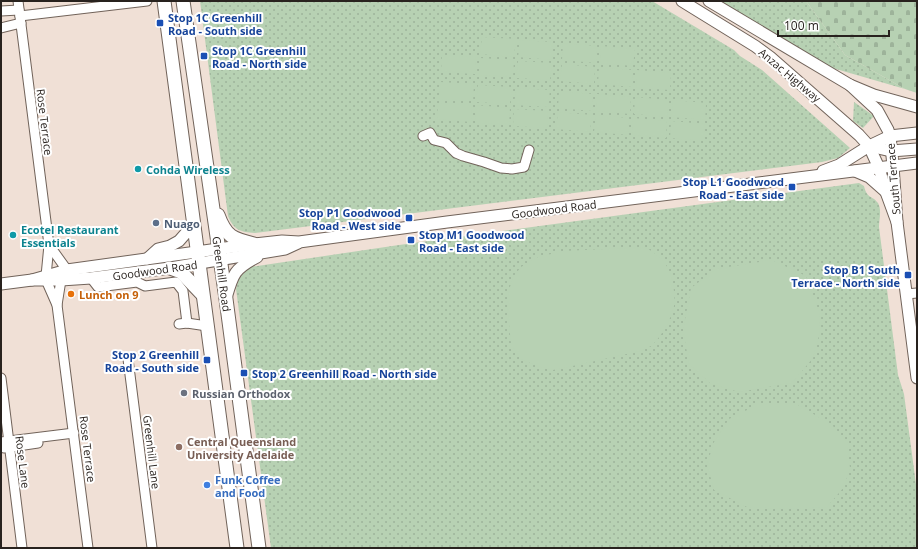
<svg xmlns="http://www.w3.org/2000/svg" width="918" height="549" viewBox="0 0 918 549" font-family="'Open Sans',sans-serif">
<defs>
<pattern id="grass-dots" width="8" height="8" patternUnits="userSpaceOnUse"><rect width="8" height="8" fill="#b7d1b3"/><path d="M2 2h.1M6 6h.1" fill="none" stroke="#9db39a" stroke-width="1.8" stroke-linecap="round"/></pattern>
<pattern id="cemetery-stones" width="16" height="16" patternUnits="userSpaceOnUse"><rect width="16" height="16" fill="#b7d1b3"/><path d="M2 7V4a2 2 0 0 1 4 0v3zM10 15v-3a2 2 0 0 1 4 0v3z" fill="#9db39a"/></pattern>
</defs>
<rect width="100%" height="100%" fill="#f0e0d6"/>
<!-- grass -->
<g fill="url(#grass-dots)">
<path d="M200 1H652L734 50 740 56 762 70 850 148 838 158 822 162 255 233C240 232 234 230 228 216Z"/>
<polygon points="719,1 806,1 845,55 905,89 829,67"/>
<polygon points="854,102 874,116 863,128 853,121"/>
<path d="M859 183 864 186C867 199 872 195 878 203 882 210 879 220 879 227L898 375 904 394 917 492V548H271L236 289 239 278 250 267 399 245Z"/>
</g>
<!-- cemetery -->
<polygon fill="url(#cemetery-stones)" points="806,1 917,1 917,93 905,89 845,55"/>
<!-- garden -->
<g fill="#b7d1b3">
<polygon points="482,37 516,39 514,57 480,54"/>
<polygon points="520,40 553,42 552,60 518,57"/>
<polygon points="563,43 597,46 596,63 562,60"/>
<polygon points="601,46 635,49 633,66 600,63"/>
<polygon points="442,55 476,57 475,74 441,72"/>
<polygon points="480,58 514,60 513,77 479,75"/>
<polygon points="518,61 552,63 550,80 516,78"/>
<polygon points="562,64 595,67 594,84 560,81"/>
<polygon points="599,67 633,70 632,87 598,84"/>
<polygon points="637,70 671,73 670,90 636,88"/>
<polygon points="440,82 474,84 473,101 439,99"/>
<polygon points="478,85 512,87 510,104 476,102"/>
<polygon points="516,88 550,90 548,107 514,105"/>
<polygon points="559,91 593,94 592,111 558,108"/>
<polygon points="597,94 631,97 630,114 596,111"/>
<polygon points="635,97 669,100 667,117 634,114"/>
<polygon points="673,100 706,103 705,120 671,117"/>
<polygon points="438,103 472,105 471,122 437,119"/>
<polygon points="476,105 510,108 509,125 475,123"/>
<polygon points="514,109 548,111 547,128 513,126"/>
<polygon points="558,112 592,115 590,132 556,129"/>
<polygon points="596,115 629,118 628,135 594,132"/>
<polygon points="633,118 667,121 666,138 632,135"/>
<polygon points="671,121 705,124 704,141 670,138"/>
<path d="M645 247C653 252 661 257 666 265 672 273 676 296 674 306 672 318 660 339 651 346 648 348 643 349 640 351L568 367 553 370 537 366 521 359 511 344 507 304 509 290 513 277 521 267 538 257 564 251Z"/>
<polygon points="772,260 806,276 819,312 820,332 813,358 792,383 739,392 711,384 689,364 683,330 691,288 716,269"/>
<polygon points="757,405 798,405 832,425 847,442 850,468 844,487 827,507 783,509 747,507 714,490 707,464 714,442 729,419"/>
</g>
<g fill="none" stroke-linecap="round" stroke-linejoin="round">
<defs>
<g id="minor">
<polyline points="18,1 49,245 46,276"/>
<polyline points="1,11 19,10"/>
<polyline points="20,16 147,1"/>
<polyline points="1,28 21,23"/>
<polyline points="423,136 430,133 434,140 446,143 456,153 463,156 484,162 501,168 512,169 524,167 529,150"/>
<polyline points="49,245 67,270"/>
<polyline points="91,278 98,287 137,282 145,286 176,282 183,291 187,323"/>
<polyline points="46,280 57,305 88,548"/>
<polyline points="906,294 917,293"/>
<polyline points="57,305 61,280"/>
<polyline points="179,324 187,323 207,326"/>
<polyline points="128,359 152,548"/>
<polyline points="1,378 22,548"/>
<polyline points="1,442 74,433"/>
<polyline points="4,448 38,443"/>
</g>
<g id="major">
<polyline points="682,1 755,46 770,57 859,135 869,146 879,168 886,192 897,222"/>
<polyline points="709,1 850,85 874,95 917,107"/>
<polyline points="850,85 877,110 888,130 890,136 893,166 897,222 917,378"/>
<polyline points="869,146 891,151 917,149"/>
<polyline points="823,171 839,165 869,146 890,136 917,133"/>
<polyline points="855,171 869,177 886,192"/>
<polyline points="147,259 158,249 170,246 179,241 193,225"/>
<polyline points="32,280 67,270 254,244 282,241 299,242 447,222 917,163"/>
<polyline points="1,284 32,280 61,280 91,278 170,268 285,249 298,243"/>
<path d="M226 298C233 274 234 269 257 257"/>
</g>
<g id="highway">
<polyline points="164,1 237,548"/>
<polyline points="183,1 226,299 259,548"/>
<path d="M218 215C226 237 233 239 254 244"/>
<polyline points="170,268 181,272 202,294"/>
</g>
</defs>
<!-- minor casing -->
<use href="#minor" stroke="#71635a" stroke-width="11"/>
<!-- major casing -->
<use href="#major" stroke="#71635a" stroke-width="13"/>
<!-- highway casing -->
<use href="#highway" stroke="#71635a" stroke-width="15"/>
<!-- minor -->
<use href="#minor" stroke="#fff" stroke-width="9"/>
<!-- major -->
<use href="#major" stroke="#fff" stroke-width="11"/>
<!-- highway -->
<use href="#highway" stroke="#fff" stroke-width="13"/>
</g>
<!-- markers -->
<g fill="#1a4fb4" stroke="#fff" stroke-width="1.5">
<rect x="156" y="19" width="8" height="8" rx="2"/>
<rect x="200" y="52" width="8" height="8" rx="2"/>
<rect x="788" y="183" width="8" height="8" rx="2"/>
<rect x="405" y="214" width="8" height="8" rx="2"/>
<rect x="407" y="236" width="8" height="8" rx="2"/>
<rect x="904" y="271" width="8" height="8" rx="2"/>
<rect x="203" y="356" width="8" height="8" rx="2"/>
<rect x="240" y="369" width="8" height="8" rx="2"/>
</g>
<g fill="#0f9aa8" stroke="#fff" stroke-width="1.5">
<circle cx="138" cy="169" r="4"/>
<circle cx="13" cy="235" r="4"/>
</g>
<circle fill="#5c6f8a" stroke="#fff" stroke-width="1.5" cx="156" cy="223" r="4"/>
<circle fill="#e8710a" stroke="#fff" stroke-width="1.5" cx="71" cy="294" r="4"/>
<circle fill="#6b7280" stroke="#fff" stroke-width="1.5" cx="184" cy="393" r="4"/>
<circle fill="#8d6e63" stroke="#fff" stroke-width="1.5" cx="179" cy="447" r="4"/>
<circle fill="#3f7fe0" stroke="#fff" stroke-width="1.5" cx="207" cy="485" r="4"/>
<g text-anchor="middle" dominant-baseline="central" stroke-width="4" stroke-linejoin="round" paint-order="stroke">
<!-- transit labels -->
<g font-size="11" font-weight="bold" fill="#164399" stroke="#fff" text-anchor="start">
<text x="168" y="17">Stop 1C Greenhill<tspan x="168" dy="13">Road - South side</tspan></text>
<text x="212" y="50">Stop 1C Greenhill<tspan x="212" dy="13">Road - North side</tspan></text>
<text x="784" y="181" text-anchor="end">Stop L1 Goodwood<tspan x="784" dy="13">Road - East side</tspan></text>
<text x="401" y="212" text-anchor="end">Stop P1 Goodwood<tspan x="401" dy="13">Road - West side</tspan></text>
<text x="419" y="234">Stop M1 Goodwood<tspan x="419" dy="13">Road - East side</tspan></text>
<text x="900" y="269" text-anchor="end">Stop B1 South<tspan x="900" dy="13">Terrace - North side</tspan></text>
<text x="199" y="354" text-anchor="end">Stop 2 Greenhill<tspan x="199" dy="13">Road - South side</tspan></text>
<text x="252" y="373">Stop 2 Greenhill Road - North side</text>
</g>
<!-- street labels -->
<g font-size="11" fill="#28221e" stroke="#fff">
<text transform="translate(790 75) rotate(40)">Anzac Highway</text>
<text transform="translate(45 122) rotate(83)">Rose Terrace</text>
<text transform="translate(893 179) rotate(-95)">South Terrace</text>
<text transform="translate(554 209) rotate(-7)">Goodwood Road</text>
<text transform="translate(155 270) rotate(-8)">Goodwood Road</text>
<text transform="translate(222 274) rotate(82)">Greenhill Road</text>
<text transform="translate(88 449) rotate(83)">Rose Terrace</text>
<text transform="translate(152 452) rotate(83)">Greenhill Lane</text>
<text transform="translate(23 462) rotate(83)">Rose Lane</text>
</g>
<!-- culture labels -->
<g font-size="11" font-weight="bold" fill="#0d838f" stroke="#fff" text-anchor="start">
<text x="146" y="169">Cohda Wireless</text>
<text x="21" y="229">Ecotel Restaurant<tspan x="21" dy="13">Essentials</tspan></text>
</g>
<!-- service labels -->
<g font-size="11" font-weight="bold" fill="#4e5e75" stroke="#fff" text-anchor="start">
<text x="164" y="223">Nuago</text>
</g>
<!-- food labels -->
<g font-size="11" font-weight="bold" fill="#c56008" stroke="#fff" text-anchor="start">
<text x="79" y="294">Lunch on 9</text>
</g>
<!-- worship labels -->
<g font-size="11" font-weight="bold" fill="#5b616d" stroke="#fff" text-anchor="start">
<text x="192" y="393">Russian Orthodox</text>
</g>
<!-- education labels -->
<g font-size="11" font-weight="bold" fill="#785e54" stroke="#fff" text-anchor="start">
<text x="187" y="441">Central Queensland<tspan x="187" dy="13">University Adelaide</tspan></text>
</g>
<!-- shop labels -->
<g font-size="11" font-weight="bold" fill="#366cbe" stroke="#fff" text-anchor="start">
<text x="215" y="479">Funk Coffee<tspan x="215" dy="13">and Food</tspan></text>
</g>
</g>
<!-- border -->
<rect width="918" height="549" fill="none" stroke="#28221e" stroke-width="4"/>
<!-- scale -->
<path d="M778 30v6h111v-6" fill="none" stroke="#28221e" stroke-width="2"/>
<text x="784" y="30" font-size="12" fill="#28221e" stroke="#ffffff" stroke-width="3" paint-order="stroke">100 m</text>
</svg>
